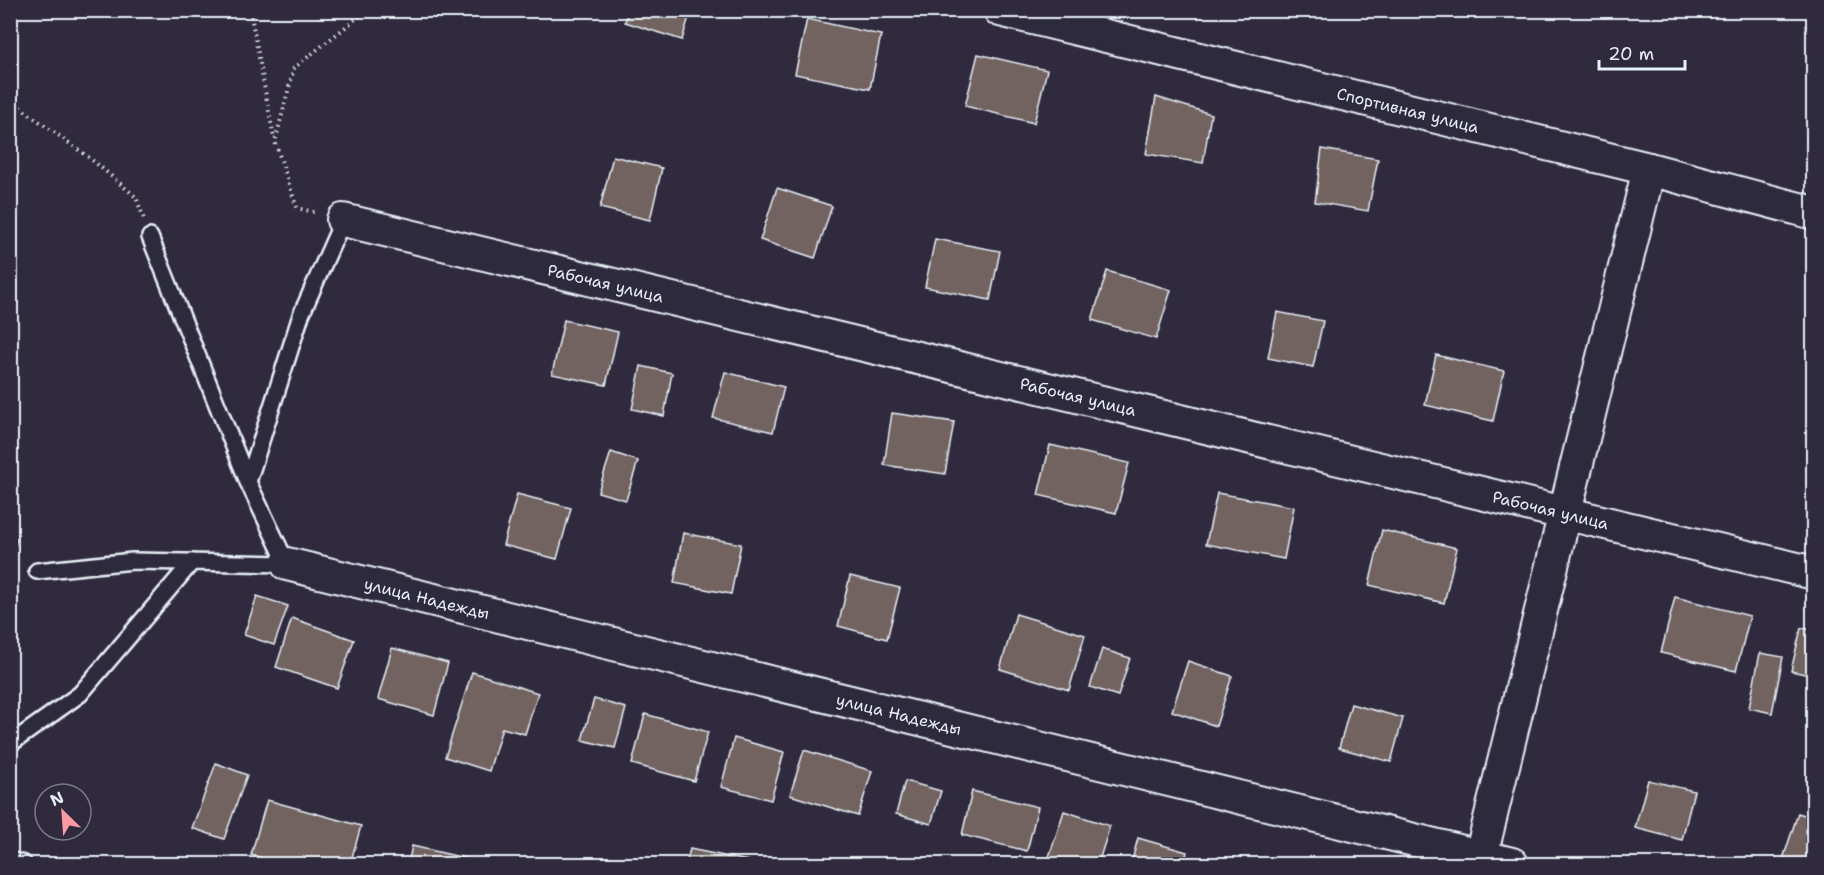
<svg xmlns="http://www.w3.org/2000/svg" width="1824" height="875" viewBox="0 0 1824 875" font-family="'Shantell Sans',sans-serif">
<rect width="100%" height="100%" fill="#2f2a3d"/>
<filter id="ink" filterUnits="userSpaceOnUse"><feTurbulence type="fractalNoise" baseFrequency=".0167" numOctaves="2"/><feDisplacementMap in="SourceGraphic" scale="12" xChannelSelector="R" yChannelSelector="G"/><feConvolveMatrix kernelMatrix="1 2 1 2 8 2 1 2 1" color-interpolation-filters="sRGB"/></filter>
<g filter="url(#ink)">
<!-- building -->
<g fill="#726460" stroke="#e8f1f8" stroke-width="1.5">
<polygon points="628,10 691,10 682,40 625,22"/>
<polygon points="807,19 881,35 870,89 795,74"/>
<polygon points="978,54 1047,70 1034,123 965,106"/>
<polygon points="1156,97 1211,114 1203,163 1146,154"/>
<polygon points="1322,149 1378,159 1368,211 1315,202"/>
<polygon points="613,156 662,168 650,220 600,208"/>
<polygon points="777,188 832,206 815,258 760,240"/>
<polygon points="935,239 1000,251 990,300 925,287"/>
<polygon points="1107,271 1171,290 1156,339 1092,320"/>
<polygon points="1277,312 1323,321 1313,367 1268,358"/>
<polygon points="564,320 618,332 606,385 552,374"/>
<polygon points="1436,355 1504,371 1493,421 1425,405"/>
<polygon points="641,366 672,373 664,416 632,409"/>
<polygon points="725,372 784,387 773,432 713,418"/>
<polygon points="892,413 954,422 945,474 884,465"/>
<polygon points="1050,445 1129,463 1116,513 1038,495"/>
<polygon points="611,452 638,461 626,500 598,492"/>
<polygon points="1217,493 1294,507 1284,559 1206,544"/>
<polygon points="517,494 571,508 557,559 503,545"/>
<polygon points="1382,530 1457,548 1444,603 1369,585"/>
<polygon points="683,533 741,544 731,594 674,583"/>
<polygon points="10,537 17,538 10,569"/>
<polygon points="850,576 900,588 887,639 838,626"/>
<polygon points="257,596 288,606 274,645 244,635"/>
<polygon points="1675,597 1750,616 1736,671 1661,653"/>
<polygon points="1016,614 1085,635 1069,690 1000,669"/>
<polygon points="292,618 354,640 337,688 276,667"/>
<polygon points="1801,628 1814,630 1814,676 1791,671"/>
<polygon points="392,648 448,663 434,715 378,699"/>
<polygon points="1102,649 1130,658 1118,696 1090,687"/>
<polygon points="1760,653 1783,657 1772,713 1749,708"/>
<polygon points="1188,661 1232,676 1216,726 1172,711"/>
<polygon points="472,672 538,693 525,734 502,728 489,771 445,757"/>
<polygon points="594,699 626,708 615,748 582,740"/>
<polygon points="1351,704 1403,718 1391,762 1339,748"/>
<polygon points="645,714 708,732 694,781 632,764"/>
<polygon points="734,738 784,752 771,800 721,787"/>
<polygon points="804,750 872,771 858,816 790,795"/>
<polygon points="216,763 247,775 224,839 192,828"/>
<polygon points="1648,780 1694,791 1682,840 1635,828"/>
<polygon points="905,781 941,791 931,824 896,814"/>
<polygon points="972,791 1038,807 1027,851 962,835"/>
<polygon points="267,800 361,826 350,864 287,864 251,855"/>
<polygon points="1064,811 1110,826 1098,864 1047,863"/>
<polygon points="1798,813 1814,818 1814,864 1791,864 1782,862"/>
<polygon points="1138,838 1187,852 1184,864 1131,864"/>
<polygon points="412,846 491,864 408,864"/>
<polygon points="690,849 758,863 757,864 686,864"/>
</g>
<g fill="none" stroke-linecap="round" stroke-linejoin="round">
<defs>
<g id="service">
<polyline points="248,482 301,315 343,220"/>
<polyline points="37,571 133,561 287,564 248,482 150,237"/>
<polyline points="10,744 80,694 192,562"/>
<polyline points="10,860 24,864"/>
</g>
<g id="minor">
<path id="s1" d="M1000 10 1649 169 1814 213"/>
<path id="s2" d="M343 220 1814 573"/>
<path id="s3" d="M287 564 1512 864"/>
<polyline points="1479,864 1649,169"/>
</g>
</defs>
<!-- service casing -->
<use href="#service" stroke="#e8f1f8" stroke-width="20"/>
<!-- minor casing -->
<use href="#minor" stroke="#e8f1f8" stroke-width="36"/>
<!-- path -->
<g stroke="#e8f1f8" stroke-width="4" stroke-dasharray="1.5 4.5" stroke-linecap="butt">
<polyline points="250,10 274,138"/>
<polyline points="10,100 91,159 136,197 144,219"/>
<polyline points="314,212 297,208 275,142 294,68 367,10"/>
</g>
<!-- service -->
<use href="#service" stroke="#2f2a3d" stroke-width="15"/>
<!-- minor -->
<use href="#minor" stroke="#2f2a3d" stroke-width="32"/>
</g>
</g>
<g text-anchor="middle" dominant-baseline="central" stroke-width="4.5" stroke-linejoin="round" paint-order="stroke">
<!-- street labels -->
<g font-size="16" fill="#e8f1f8" stroke="#2f2a3d">
<text stroke="none"><textPath href="#s1" startOffset="420">Спортивная улица</textPath></text>
<text stroke="none"><textPath href="#s2" startOffset="270">Рабочая улица</textPath></text>
<text stroke="none"><textPath href="#s2" startOffset="756">Рабочая улица</textPath></text>
<text stroke="none"><textPath href="#s2" startOffset="1242">Рабочая улица</textPath></text>
<text stroke="none"><textPath href="#s3" startOffset="144">улица Надежды</textPath></text>
<text stroke="none"><textPath href="#s3" startOffset="630">улица Надежды</textPath></text>
</g>
</g>
<!-- margin -->
<rect width="1824" height="875" fill="none" stroke="#2f2a3d" stroke-width="36"/>
<rect x="18" y="18" width="1788" height="839" fill="none" stroke="#e8f1f8" stroke-width="2" filter="url(#ink)"/>
<!-- north arrow -->
<g transform="translate(63 812) rotate(335)"><circle r="28" fill="#2f2a3d" stroke="#797a88" stroke-width="1.5"/>
<path d="M0-4.5L10 22L0 15L-10 22Z" fill="#ff9aa2"/>
<text y="-9" font-size="16" font-weight="bold" text-anchor="middle" fill="#e8f1f8">N</text>
</g>
<!-- scale -->
<path d="M1599 60v9h86v-9" fill="none" stroke="#e8f1f8" stroke-width="3"/>
<text x="1608" y="60" font-size="18" fill="#e8f1f8" stroke="#2f2a3d" stroke-width="4.5" paint-order="stroke">20 m</text>
</svg>
